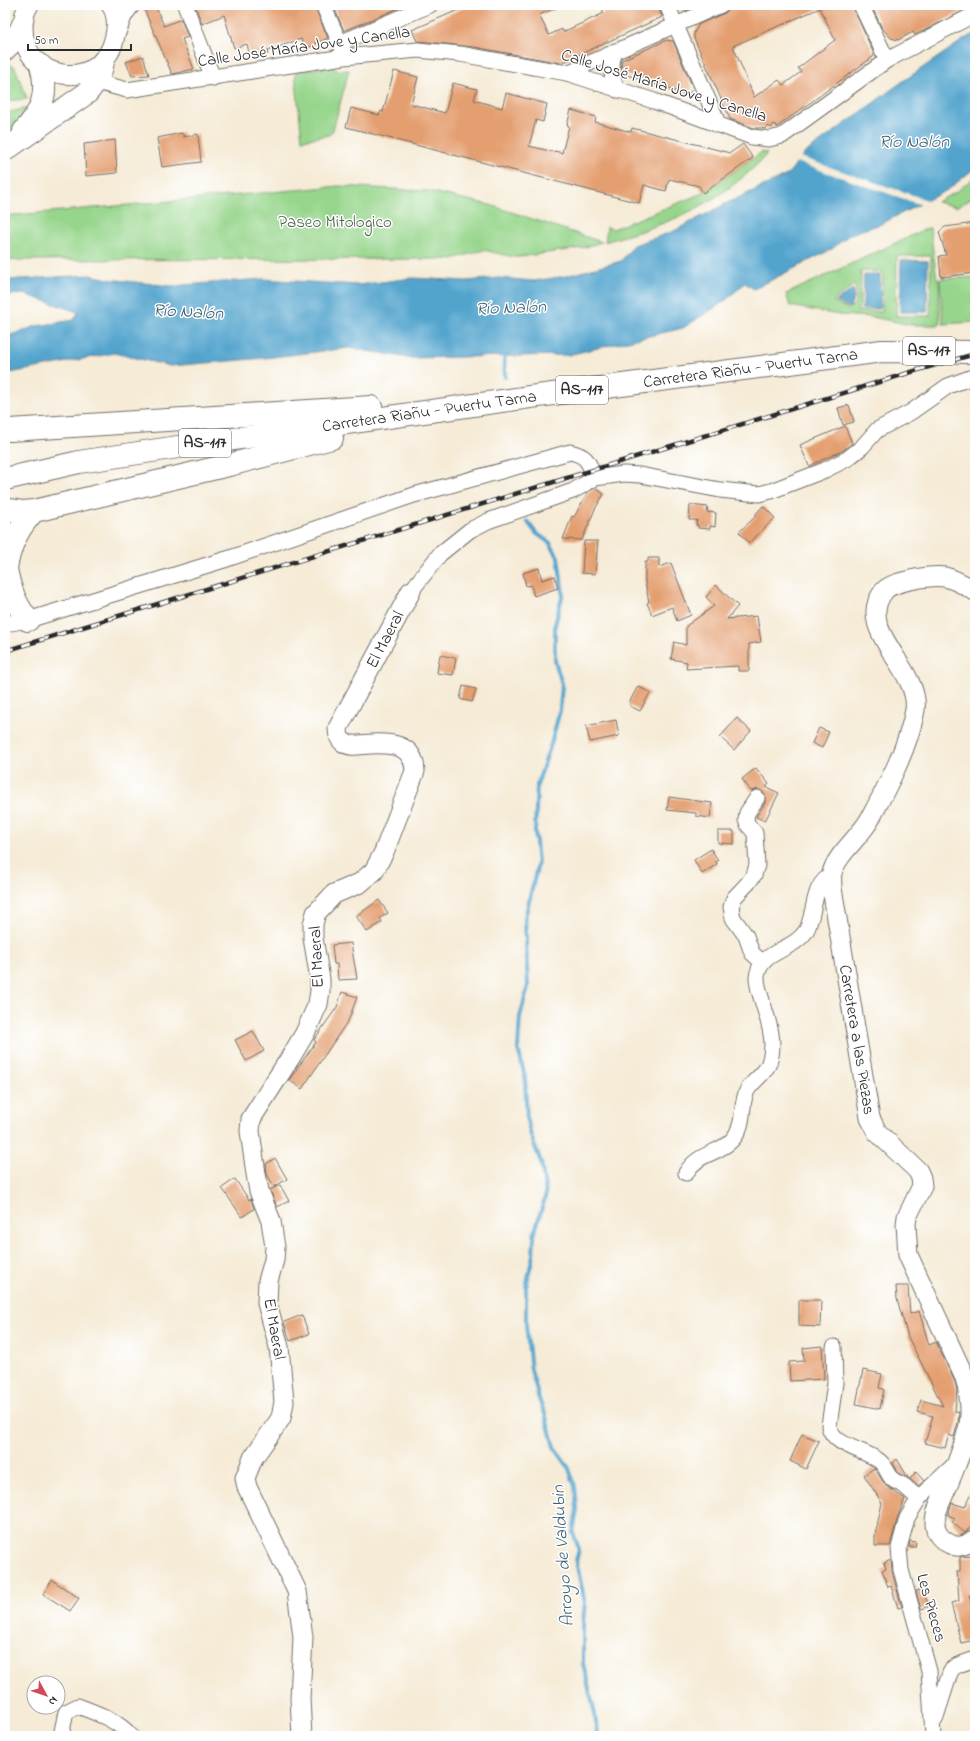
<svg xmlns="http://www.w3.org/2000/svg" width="980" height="1741" viewBox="0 0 980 1741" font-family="'Indie Flower',sans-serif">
<rect width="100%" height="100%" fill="#fff"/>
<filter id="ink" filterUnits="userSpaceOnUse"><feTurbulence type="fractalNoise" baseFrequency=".025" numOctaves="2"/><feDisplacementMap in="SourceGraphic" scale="8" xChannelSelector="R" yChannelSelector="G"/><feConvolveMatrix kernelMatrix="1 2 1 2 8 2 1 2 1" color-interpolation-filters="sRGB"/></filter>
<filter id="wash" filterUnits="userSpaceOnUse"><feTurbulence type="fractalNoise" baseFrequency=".012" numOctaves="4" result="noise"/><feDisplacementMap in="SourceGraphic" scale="16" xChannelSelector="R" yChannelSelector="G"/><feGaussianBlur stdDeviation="0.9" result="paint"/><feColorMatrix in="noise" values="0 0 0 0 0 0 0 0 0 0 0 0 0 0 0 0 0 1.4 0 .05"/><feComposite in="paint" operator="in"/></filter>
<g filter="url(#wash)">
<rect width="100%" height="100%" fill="#f5ebd6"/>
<!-- green -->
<g fill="#96d58b" stroke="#60805b" fill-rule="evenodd">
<polygon points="11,65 15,67 27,99 6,101 5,66"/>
<polygon points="334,66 334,70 349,70 333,130 329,135 302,140 295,72"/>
<polygon points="28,108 20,121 5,134 5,113"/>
<path d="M762 152 767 154C737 187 700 210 658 225 641 232 623 236 605 242L607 227 613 229 703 193Z"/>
<polygon points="975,177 975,196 957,207 937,202 956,192"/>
<polygon points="339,186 428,191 490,205 602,242 582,248 519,257 513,257 484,250 452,259 5,260 5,216"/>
<path d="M928 228H930L937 279H939L940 325H911L872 317 839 315 790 306 786 294ZM897 256H931L930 316H896ZM861 271 883 272 882 312 857 311 860 305ZM854 285 855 286C857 296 858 304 848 309L834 302V300Z"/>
<polygon points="975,277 975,322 943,324 940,279"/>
</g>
<!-- water -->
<g fill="#52a4cd" stroke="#3e687c">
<polygon points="975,34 975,168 949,189 881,224 850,234 832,249 754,289 745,283 725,301 683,328 568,355 409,358 349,348 265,358 170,366 114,353 5,374 5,337 36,326 74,320 78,312 24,294 5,295 5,280 90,275 108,279 171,286 262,279 358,285 412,278 467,281 498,278 534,281 566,276 621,261 634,245 672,232 727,203 787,175 805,153 899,84 966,38"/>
<polygon points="901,260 928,261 927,312 900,312"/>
<polygon points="864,275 880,275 880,309 861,309 863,305"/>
<polygon points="853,289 854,298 850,307 847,307 836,301"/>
</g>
<!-- pier -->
<polygon fill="#f5ebd6" points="800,157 930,201 922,205 796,162"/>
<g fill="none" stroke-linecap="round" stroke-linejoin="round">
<!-- stream -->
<g stroke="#52a4cd" stroke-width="4">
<polyline points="504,351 505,377"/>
<polyline points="527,521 536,533 550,543 558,557 563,593 555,625 555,661 562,684 560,710 551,744 537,785 535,832 538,863 525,918 528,986 520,1017 518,1048 525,1077 527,1121 532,1139 541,1162 546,1194 534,1235 533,1255 526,1287 526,1325 531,1370 539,1399 545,1414 554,1447 568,1466 575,1486 577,1509 573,1533 579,1549 576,1561 585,1603 583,1622 583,1663 595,1714 597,1736"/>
</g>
</g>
<g id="blocks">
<!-- building -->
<g fill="#e49f70" fill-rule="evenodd">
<polygon points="153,5 155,5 164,26 181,19 188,37 182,39 194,69 172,74 144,9"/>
<polygon points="195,5 314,5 328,38 305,49 301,39 267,51 268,54 250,57 247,44 234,48 224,15 202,24"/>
<polygon points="333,5 406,5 344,31"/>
<polygon points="470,5 563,5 539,15 549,35 562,29 563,32 604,13 600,5 657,5 662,17 561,63 474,47 417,41 412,30"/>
<polygon points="677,5 699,5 686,11 678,8"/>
<path d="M730 5H852L874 54V56L777 127 774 124 771 128 768 126 765 129 762 128H754L730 119 694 38V33L699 24 725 13 728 10ZM820 8 835 40 798 68 801 72 783 85 779 80 754 97 733 46Z"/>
<polygon points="871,5 975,5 915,35 913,32 898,40 891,38 882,28"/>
<polygon points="667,40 673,41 693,88 688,95 621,73 622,60"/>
<polygon points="143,56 149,75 132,76 126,62"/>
<polygon points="394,71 418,77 411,104 445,113 453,83 477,89 474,100 502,108 506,93 547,104 543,122 536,120 529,146 554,152 555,151 562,153 569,126 567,125 571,110 596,117 595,122 631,132 632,128 730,153 743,144 753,158 703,193 699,186 669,179 666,191 644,185 639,203 346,127 351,108 379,115 381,111 383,112"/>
<polygon points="182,133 184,137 198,134 201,162 162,167 157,138"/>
<polygon points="115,140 117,173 86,176 84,144"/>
<polygon points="975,223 975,273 941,277 939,256 946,255 939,232 945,227"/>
<polygon points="849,405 854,422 843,425 838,408"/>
<polygon points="845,426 852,443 842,451 809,466 800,445"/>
<polygon points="595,488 604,494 595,509 582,540 563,539 572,516 574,517 588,492"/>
<polygon points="690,505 708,507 707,512 716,513 715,527 710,526 710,529 698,528 698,525 696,525 697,520 689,520"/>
<polygon points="763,506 775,518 749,543 739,532 756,516 755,515"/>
<polygon points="584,541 598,541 595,574 582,573"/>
<polygon points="648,558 659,558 659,567 671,563 691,615 677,621 672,607 652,615 647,603 649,602 645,582 645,562 648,562"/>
<polygon points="539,568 542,580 555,576 558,588 534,596 531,585 526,586 523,573"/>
<polygon points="716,585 738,606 727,619 757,616 761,642 749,644 749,671 738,671 738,666 686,669 687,662 671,659 674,642 686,645 686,626 714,606 706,597"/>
<polygon points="440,655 456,658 453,675 437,673"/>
<polygon points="463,686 476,689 472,702 460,699"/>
<polygon points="638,686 650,693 640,711 630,706 630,701"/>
<polygon points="737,718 751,731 734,750 720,737"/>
<polygon points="616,720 619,736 590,742 586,726"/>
<polygon points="819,728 829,732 822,748 812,743"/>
<polygon points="756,768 769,784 766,787 779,793 765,821 756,817 765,803 765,794 758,789 751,791 742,779"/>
<polygon points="669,797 712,803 710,818 696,816 696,813 667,810"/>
<polygon points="718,831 734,831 734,844 718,843"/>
<polygon points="711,849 718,860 716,861 717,864 702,874 694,860"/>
<polygon points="379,900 388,913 380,918 382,922 367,932 356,916"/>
<polygon points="351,943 357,979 338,980 337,964 334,964 332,945"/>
<polygon points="342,992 357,997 349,1019 302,1089 289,1080 316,1042 314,1040 337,1007"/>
<polygon points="253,1031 264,1051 246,1061 235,1040"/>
<polygon points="275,1158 287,1179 274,1187 267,1174 266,1164"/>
<polygon points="235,1179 249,1200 251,1199 254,1209 242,1217 222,1188"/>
<polygon points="280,1185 289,1201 277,1207 270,1190"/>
<polygon points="896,1286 908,1286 910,1314 919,1311 929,1345 936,1342 955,1382 957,1390 955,1411 959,1412 958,1422 954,1437 949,1435 945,1448 925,1443 933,1416 917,1412 921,1400 943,1406 908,1337 897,1299"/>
<polygon points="799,1300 821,1300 820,1327 799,1326"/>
<polygon points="302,1315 309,1334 290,1341 284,1322"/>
<polygon points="822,1346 824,1379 790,1381 789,1362 804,1361 803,1348"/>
<polygon points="863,1370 882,1374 879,1388 884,1389 880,1409 856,1404"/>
<polygon points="802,1434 819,1441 806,1469 790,1461"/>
<polygon points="897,1459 909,1479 898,1472 893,1463"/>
<polygon points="874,1468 886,1486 905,1499 898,1516 890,1546 875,1546 875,1535 882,1503 864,1475"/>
<polygon points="916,1472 924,1481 918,1486 910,1479"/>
<polygon points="975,1487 975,1521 965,1533 952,1522 955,1518 948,1515 952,1503 965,1507"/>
<polygon points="910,1541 916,1542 915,1547 909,1547"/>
<polygon points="975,1556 975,1595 969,1595 975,1620 975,1640 961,1643 951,1603 959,1601 957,1571 960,1571 960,1557"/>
<polygon points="891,1560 892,1572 902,1607 898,1608 891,1586 888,1587 882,1570 886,1569 884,1563"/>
<polygon points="52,1580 79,1598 70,1611 43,1594"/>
<polygon points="921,1589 930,1606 921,1609 916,1591"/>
</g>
</g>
</g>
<g filter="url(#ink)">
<use href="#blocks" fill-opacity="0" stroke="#726e67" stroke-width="1"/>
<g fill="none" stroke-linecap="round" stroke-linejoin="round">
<defs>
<g id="minor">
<polyline points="185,5 213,78"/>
<polyline points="323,5 344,52"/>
<polyline points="667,5 716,118 717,125"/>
<polyline points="861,5 887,60"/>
<polyline points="340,43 430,5"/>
<path d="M615 51C610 64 611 77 617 90"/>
<polyline points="567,73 721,5"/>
<polyline points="97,82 127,90 344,57 418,50 460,54 567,73 654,101 752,137 769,139 782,136 887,60 975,14"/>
<polyline points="411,591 440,554 470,530 488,521 573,491 595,478 624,474 640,475 720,490 759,494 771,491 825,470 847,459 862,447 877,430 911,412 948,386 975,376"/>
<path d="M5 624 28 620 227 559 414 495 570 452C588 456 588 462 595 478"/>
<polyline points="757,798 747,813 746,820 748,825 755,833 757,865 754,875 748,883 734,898 731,907 733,918 746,936 752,953 762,962"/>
<path d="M686 1173C698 1152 718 1155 732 1140 747 1124 739 1103 748 1089 755 1079 765 1074 769 1063 777 1041 767 1018 761 997 759 991 757 984 757 977 760 950 792 952 806 931 816 914 811 884 832 875"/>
<path d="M834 1347 835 1383 829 1426C833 1446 863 1449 878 1460 886 1465 887 1473 892 1479 895 1482 899 1483 903 1485 909 1489 913 1496 920 1497"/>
<polyline points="935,1720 950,1673 953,1668 958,1665 975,1659"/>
<path d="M61 1736 66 1712 78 1706C97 1713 117 1720 131 1736"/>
<polyline points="933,1736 929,1671 901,1570 899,1548 907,1518 920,1497 955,1464"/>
</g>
<g id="tertiary">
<path d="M29 5C24 12 23 20 23 28 23 82 100 93 114 40 117 29 118 15 111 5"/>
<polyline points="117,30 123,14 130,5"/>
<polyline points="5,51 13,43 23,21"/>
<path id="s1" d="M975 591C966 586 955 579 945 577 932 575 892 581 884 591 853 629 921 669 915 710 908 748 888 785 870 819 860 837 837 854 832 873 831 878 832 883 832 888L870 1118 877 1132 918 1171 921 1178 922 1186 907 1217 906 1224 908 1255 965 1378C969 1393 972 1408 969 1424 965 1445 956 1465 948 1485 943 1497 935 1510 935 1523 935 1533 941 1540 950 1544 959 1549 967 1545 975 1539"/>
<path id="s2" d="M302 1736 300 1699 303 1637 297 1591 247 1487 245 1478 253 1458 281 1418 284 1402 279 1347 267 1303 268 1281 274 1260 275 1247 271 1221 259 1191 256 1174 250 1131 251 1119 292 1055 305 1033 318 1004 320 991V979L313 938V924L316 913 334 894 360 883 374 871 384 852 415 771C414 745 393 743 371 744 362 744 351 748 343 742 339 739 338 734 338 728L411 591"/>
</g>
<g id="primary">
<path d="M24 131C42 111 49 93 41 66"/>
<path d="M5 150 87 93C95 83 101 75 103 62"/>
<polyline points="5,429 10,430 371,407"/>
<path id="s3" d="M5 479 79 462 178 447 530 397 882 351 975 352"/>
<polyline points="5,509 23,512 34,511 233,464 332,438"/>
<path d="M5 564C9 585 14 603 28 620"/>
<path d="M6 568C10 545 18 528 34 511"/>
</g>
</defs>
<!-- minor casing -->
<use href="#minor" stroke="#726e67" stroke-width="17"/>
<!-- tertiary casing -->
<use href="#tertiary" stroke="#726e67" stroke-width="21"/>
<!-- primary casing -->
<use href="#primary" stroke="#726e67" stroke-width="24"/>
<!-- minor -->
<use href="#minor" stroke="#fff" stroke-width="15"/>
<!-- tertiary -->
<use href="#tertiary" stroke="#fff" stroke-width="19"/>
<!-- primary -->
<use href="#primary" stroke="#fff" stroke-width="22"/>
<defs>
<polyline id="rail" points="5,651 918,370 975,354"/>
</defs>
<!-- rail casing -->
<use href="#rail" stroke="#2b2b2b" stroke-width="4.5"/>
<!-- rail -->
<use href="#rail" stroke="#fff" stroke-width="3" stroke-dasharray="9" stroke-linecap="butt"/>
</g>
</g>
<g text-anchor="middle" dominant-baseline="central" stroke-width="3" stroke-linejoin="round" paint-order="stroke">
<!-- shield labels -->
<g fill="#fff" stroke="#6b6b6b" stroke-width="1">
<rect x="903" y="337" width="52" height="28" rx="3"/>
<rect x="556" y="376" width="52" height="28" rx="3"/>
<rect x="179" y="429" width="52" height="28" rx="3"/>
</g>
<g font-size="16" font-weight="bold" fill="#2b2b2b">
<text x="929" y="351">AS-117</text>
<text x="582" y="390">AS-117</text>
<text x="205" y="443">AS-117</text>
</g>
<!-- street labels -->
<g font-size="17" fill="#2b2b2b" stroke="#fff">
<text transform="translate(304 47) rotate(-8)">Calle José María Jove y Canella</text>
<text transform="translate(664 86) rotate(17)">Calle José María Jove y Canella</text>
<text stroke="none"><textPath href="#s3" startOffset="754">Carretera Riañu - Puertu Tarna</textPath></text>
<text stroke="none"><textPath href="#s3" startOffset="430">Carretera Riañu - Puertu Tarna</textPath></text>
<text stroke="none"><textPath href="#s2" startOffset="1256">El Maeral</textPath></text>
<text transform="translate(317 957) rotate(-93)">El Maeral</text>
<text stroke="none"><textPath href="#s1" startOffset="581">Carretera a las Piezas</textPath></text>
<text transform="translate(274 1329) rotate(80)">El Maeral</text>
<text transform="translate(931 1608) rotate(74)">Les Pieces</text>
</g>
<!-- park labels -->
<g font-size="17" fill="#4b5e48" stroke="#fff">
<text x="335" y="222">Paseo Mitologico</text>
</g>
<!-- water labels -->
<g font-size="18" font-style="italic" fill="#3d6174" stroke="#fff">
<text x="914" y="143">Río Nalón</text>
<text transform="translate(511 309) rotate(-2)">Río Nalón</text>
<text transform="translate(188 313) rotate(3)">Río Nalón</text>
<text transform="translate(564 1556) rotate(-94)">Arroyo de Valdubin</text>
</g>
</g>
<!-- margin -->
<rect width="980" height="1741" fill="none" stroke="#fff" stroke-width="20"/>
<!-- north arrow -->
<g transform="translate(46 1695) rotate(130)"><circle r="19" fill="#ffffff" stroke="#aaaaaa"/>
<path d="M0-3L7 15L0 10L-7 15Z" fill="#d1495b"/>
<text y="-6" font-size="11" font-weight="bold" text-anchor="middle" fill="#2b2b2b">N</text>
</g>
<!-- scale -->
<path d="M28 44v6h103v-6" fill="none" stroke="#2b2b2b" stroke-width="2"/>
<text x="34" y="44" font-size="12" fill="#2b2b2b" stroke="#ffffff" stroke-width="3" paint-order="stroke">50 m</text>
</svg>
